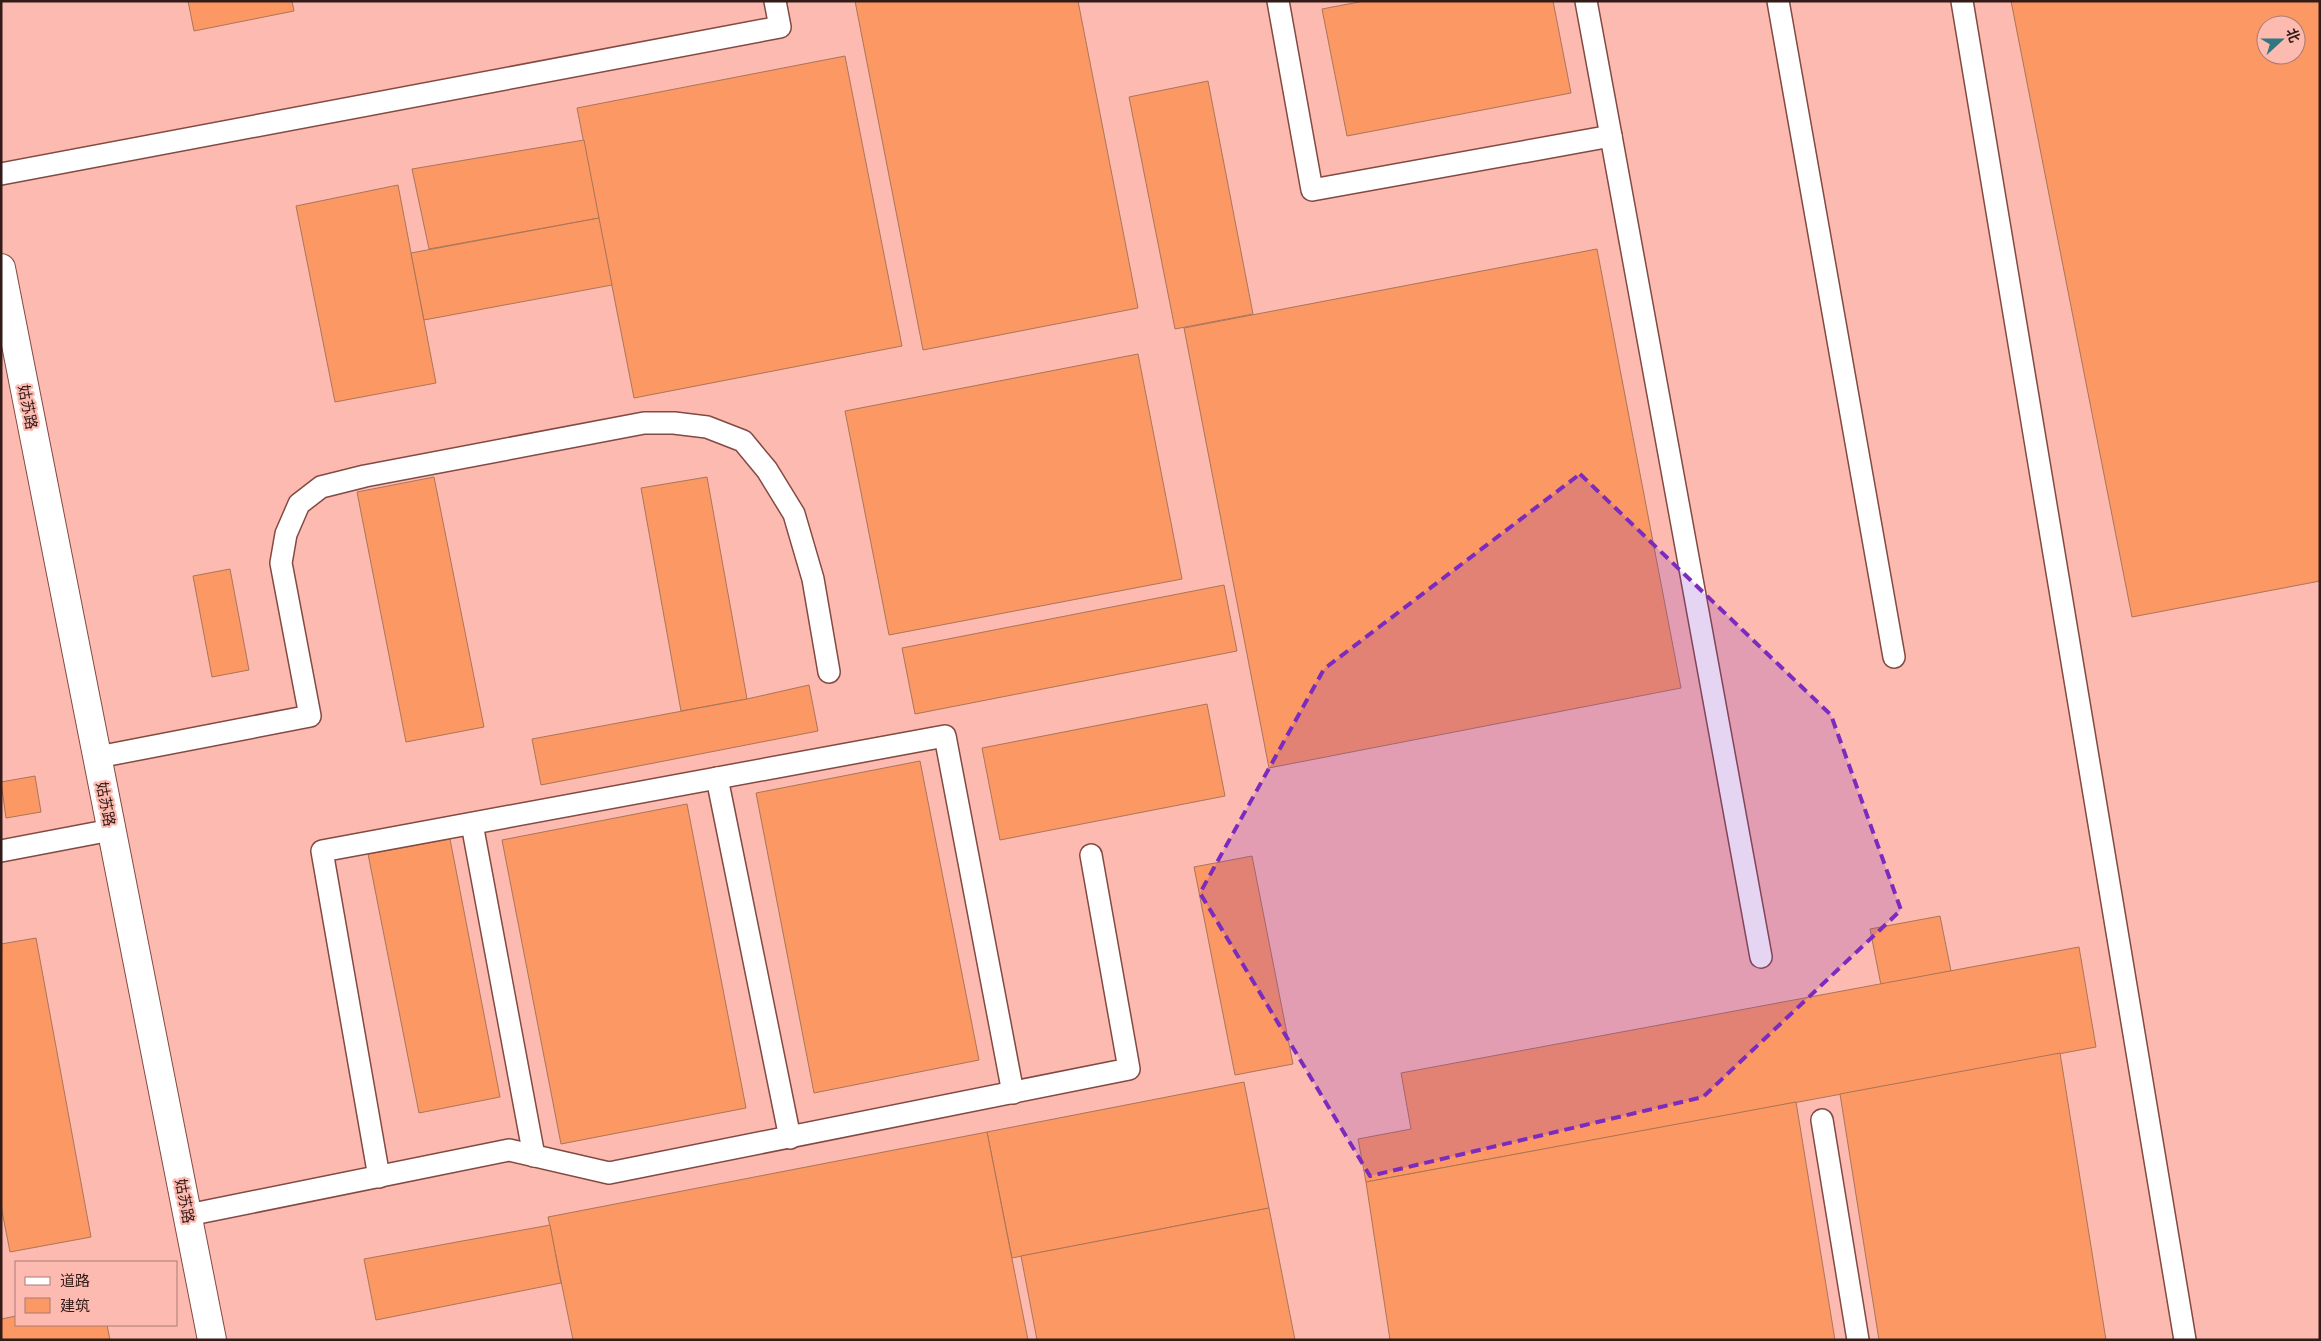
<svg xmlns="http://www.w3.org/2000/svg" width="2321" height="1341" viewBox="0 0 2321 1341" font-family="'Libre Baskerville','Noto Sans SC',serif">
<rect width="100%" height="100%" fill="#fdbab1"/>
<!-- building -->
<g fill="#fb9863" stroke="#ab7559" fill-rule="evenodd">
<polygon points="188,1 292,1 294,11 194,31"/>
<polygon points="855,1 1078,1 1138,308 923,350"/>
<polygon points="1364,1 1553,1 1571,93 1347,136 1322,9"/>
<path d="M2011 1H2320V581L2132 617ZM2266 25H2296V55H2266Z"/>
<polygon points="845,56 902,346 634,398 577,108"/>
<polygon points="1208,81 1253,314 1175,329 1129,97"/>
<polygon points="584,140 599,218 429,249 412,169"/>
<polygon points="398,185 436,383 335,402 296,206"/>
<polygon points="599,218 612,285 424,320 411,253"/>
<polygon points="1597,249 1681,688 1269,768 1184,328"/>
<polygon points="1138,354 1182,579 889,635 845,411"/>
<polygon points="434,477 484,727 406,742 357,492"/>
<polygon points="707,477 747,699 681,711 641,488"/>
<polygon points="230,569 249,670 212,677 193,576"/>
<polygon points="1224,585 1237,651 915,714 902,648"/>
<polygon points="809,685 818,731 541,785 532,739 747,699"/>
<polygon points="1207,704 1225,796 1000,840 982,748"/>
<polygon points="920,761 979,1060 814,1093 756,793"/>
<polygon points="35,776 41,812 6,818 1,782"/>
<polygon points="687,804 746,1108 561,1144 502,840"/>
<polygon points="450,839 500,1097 419,1113 368,854"/>
<polygon points="1252,856 1293,1064 1235,1075 1194,867"/>
<polygon points="1940,916 1951,971 1881,985 1870,929"/>
<polygon points="36,938 91,1237 10,1252 1,1206 1,944"/>
<polygon points="2079,947 2096,1047 1366,1182 1358,1139 1411,1129 1401,1073"/>
<polygon points="2060,1053 2106,1340 1879,1340 1840,1094"/>
<polygon points="1244,1082 1269,1208 1012,1258 987,1132"/>
<polygon points="1796,1102 1835,1340 1390,1340 1366,1182"/>
<polygon points="987,1132 1028,1340 573,1340 548,1217"/>
<polygon points="1269,1208 1295,1340 1037,1340 1021,1256"/>
<polygon points="550,1225 561,1283 376,1320 364,1259"/>
<polygon points="16,1316 16,1325 107,1325 110,1340 1,1340 1,1319"/>
</g>
<g fill="none" stroke-linecap="round" stroke-linejoin="round">
<defs>
<g id="service">
<polyline points="1278,1 1312,190 1611,136 1586,1"/>
<polyline points="1778,1 1894,657"/>
<polyline points="1962,1 2185,1340"/>
<polyline points="1611,136 1761,957"/>
<polyline points="1,174 780,27 775,1"/>
<polyline points="98,757 310,716 281,563 286,534 299,504 321,487 365,476 644,423 674,423 707,427 743,441 767,470 794,514 813,579 829,672"/>
<polyline points="717,778 790,1138"/>
<polyline points="472,824 534,1156"/>
<polyline points="1,851 111,830"/>
<polyline points="1822,1120 1858,1340"/>
<polyline points="379,1177 322,851 945,736 1013,1093"/>
<polyline points="188,1215 509,1150 609,1173 1129,1069 1091,855"/>
</g>
<polyline id="tertiary" points="1,268 212,1340"/>
</defs>
<!-- service casing -->
<use href="#service" stroke="#824a42" stroke-width="24"/>
<!-- tertiary casing -->
<use href="#tertiary" stroke="#824a42" stroke-width="30"/>
<!-- service -->
<use href="#service" stroke="#fff" stroke-width="21"/>
<!-- tertiary -->
<use href="#tertiary" stroke="#fff" stroke-width="28"/>
</g>
<!-- marked area -->
<path fill="#7b2cbf" fill-opacity="0.2" stroke="#7b2cbf" stroke-width="4" stroke-dasharray="10 6" stroke-linejoin="round" d="M1580 474 1831 715 1901 910 1703 1097 1370 1176 1200 893 1324 669Z"/>
<g text-anchor="middle" dominant-baseline="central" stroke-width="4.5" stroke-linejoin="round" paint-order="stroke">
<!-- street labels -->
<g font-size="15" fill="#331b17" stroke="#fdbab1">
<text transform="translate(28 407) rotate(79)">姑苏路</text>
<text transform="translate(106 804) rotate(79)">姑苏路</text>
<text transform="translate(185 1201) rotate(79)">姑苏路</text>
</g>
</g>
<!-- border -->
<rect width="2321" height="1341" fill="none" stroke="#331b17" stroke-width="5"/>
<!-- legend -->
<rect x="15" y="1261" width="162" height="65" fill="#fdbab1" stroke="#ac7a73"/>
<rect x="25" y="1277" width="25" height="8" fill="#ffffff" stroke="#ac7a73"/>
<text x="60" y="1286" font-size="15" fill="#331b17">道路</text>
<rect x="25" y="1298" width="25" height="15" fill="#fb9863" stroke="#ac7a73"/>
<text x="60" y="1311" font-size="15" fill="#331b17">建筑</text>
<!-- north arrow -->
<g transform="translate(2281 40) rotate(69)"><circle r="24" fill="#fdbab1" stroke="#ac7a73"/>
<path d="M0-4L9 19L0 12L-9 19Z" fill="#2f7781"/>
<text y="-8" font-size="14" font-weight="bold" text-anchor="middle" fill="#331b17">北</text>
</g>
</svg>
